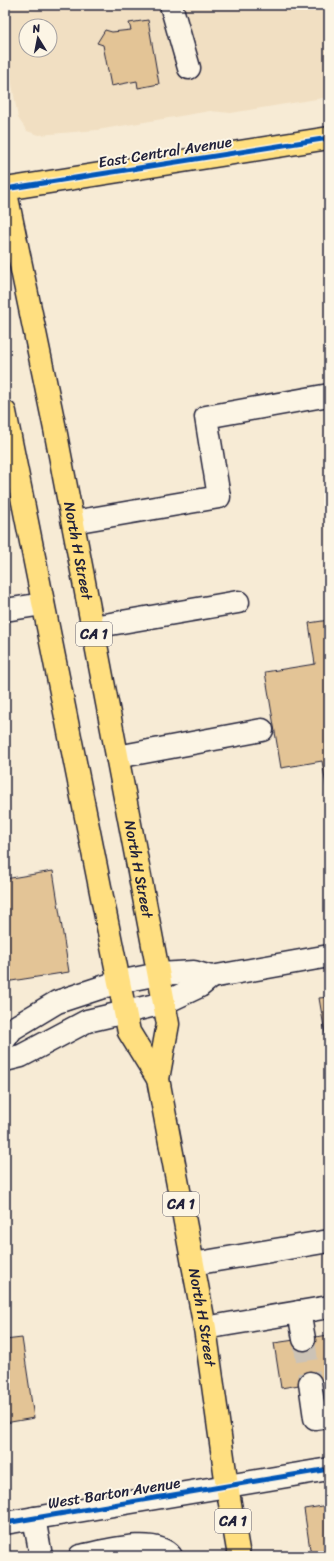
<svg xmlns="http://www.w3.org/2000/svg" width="334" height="1561" viewBox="0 0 334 1561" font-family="Sriracha,sans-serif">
<rect width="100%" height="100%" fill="#f7ebd5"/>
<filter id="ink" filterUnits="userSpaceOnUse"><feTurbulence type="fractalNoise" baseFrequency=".025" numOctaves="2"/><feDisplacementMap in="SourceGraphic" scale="8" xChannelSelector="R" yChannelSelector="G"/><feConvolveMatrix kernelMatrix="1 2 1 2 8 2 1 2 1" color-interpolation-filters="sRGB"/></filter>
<g filter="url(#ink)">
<!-- built -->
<path fill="#f1dfc2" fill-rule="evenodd" d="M5 5H329V97L231 113 210 111 97 130 39 135 27 131 18 118 5 44ZM26 26H50V50H26Z"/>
<!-- building -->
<g fill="#e3c496" stroke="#22223b">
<polygon points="148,20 159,84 138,88 137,81 111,86 103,45 97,43 105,30 112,32 131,30 129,23"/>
<polygon points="329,620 329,803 322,761 281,768 265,672 315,664 309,623"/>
<polygon points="53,871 69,972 5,982 5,879"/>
<polygon points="329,997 329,1056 319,998"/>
<polygon points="329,1335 329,1380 281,1388 274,1343"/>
<polygon points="22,1338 34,1418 5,1423 5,1340"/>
<polygon points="329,1505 329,1556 311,1556 304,1509"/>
</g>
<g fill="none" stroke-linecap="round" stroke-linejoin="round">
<!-- minor-tunnel -->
<polyline stroke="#ccc3b6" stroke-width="22" stroke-dasharray="22 11" stroke-linecap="butt" points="304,1339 310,1383"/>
<defs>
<g id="minor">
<polyline points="171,5 189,68"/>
<polyline points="73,522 219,497 206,417 329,395"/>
<polyline points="5,610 43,604"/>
<polyline points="93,627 238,602"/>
<polyline points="117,757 262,730"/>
<polyline points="5,1039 12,1029 57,1002 118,982 159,974 194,972 211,977 329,956"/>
<polyline points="5,1060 21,1056 87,1021 164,1003 200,986 211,977"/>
<polyline points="193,1264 329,1241"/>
<polyline points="299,1312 304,1339"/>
<polyline points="205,1328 329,1307"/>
<polyline points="310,1383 315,1418 329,1416"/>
<polyline points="34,1518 41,1556"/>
<polyline points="5,1523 329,1469"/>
<path d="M80 1556C102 1552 155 1536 171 1556"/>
</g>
<polyline id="major" points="5,189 329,138"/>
<g id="highway">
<path id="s1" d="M5 188 55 429 168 1024 158 1079 205 1328 227 1486 239 1556"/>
<polyline points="5,412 129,1032 158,1079"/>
</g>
</defs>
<!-- minor casing -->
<use href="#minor" stroke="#22223b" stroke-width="25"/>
<!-- major casing -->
<use href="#major" stroke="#22223b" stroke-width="25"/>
<!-- highway casing -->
<use href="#highway" stroke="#22223b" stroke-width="25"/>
<!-- minor -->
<use href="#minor" stroke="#fcf5e5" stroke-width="22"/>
<!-- major -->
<use href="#major" stroke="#ffdf80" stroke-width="22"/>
<!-- highway -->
<use href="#highway" stroke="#ffdf80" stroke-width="22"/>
<defs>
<g id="cycleway">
<polyline points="5,189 329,138"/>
<polyline points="5,1523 329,1469"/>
</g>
</defs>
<!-- cycleway casing -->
<use href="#cycleway" stroke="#fcf5e5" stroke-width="8"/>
<!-- cycleway -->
<use href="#cycleway" stroke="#0057b8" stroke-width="5"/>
</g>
</g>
<g text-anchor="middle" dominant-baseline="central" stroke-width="4" stroke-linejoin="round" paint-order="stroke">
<!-- shield labels -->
<g fill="#fcf5e5" stroke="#63616e" stroke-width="1">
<rect x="76" y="622" width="36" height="24" rx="3"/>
<rect x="163" y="1192" width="36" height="24" rx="3"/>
<rect x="215" y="1509" width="36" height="24" rx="3"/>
</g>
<g font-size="14" font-weight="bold" fill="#22223b">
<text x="94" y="634">CA 1</text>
<text x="181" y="1204">CA 1</text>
<text x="233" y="1521">CA 1</text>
</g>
<!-- street labels -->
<g font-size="15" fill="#22223b" stroke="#fcf5e5">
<text transform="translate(165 152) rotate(-9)">East Central Avenue</text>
<text stroke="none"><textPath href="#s1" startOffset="370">North H Street</textPath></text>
<text stroke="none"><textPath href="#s1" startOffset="694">North H Street</textPath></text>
<text stroke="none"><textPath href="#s1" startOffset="1150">North H Street</textPath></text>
<text transform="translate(114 1493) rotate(-9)">West Barton Avenue</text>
</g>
</g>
<!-- margin -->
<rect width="334" height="1561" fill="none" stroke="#fcf5e5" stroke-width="20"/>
<rect x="10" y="10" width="314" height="1541" fill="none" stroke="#22223b" stroke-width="1.5" filter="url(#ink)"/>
<!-- north arrow -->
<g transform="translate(38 38) rotate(350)"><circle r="19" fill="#fcf5e5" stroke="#a5a1a1"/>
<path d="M0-3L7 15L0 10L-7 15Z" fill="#22223b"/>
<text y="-6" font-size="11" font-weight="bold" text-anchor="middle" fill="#22223b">N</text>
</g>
</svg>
